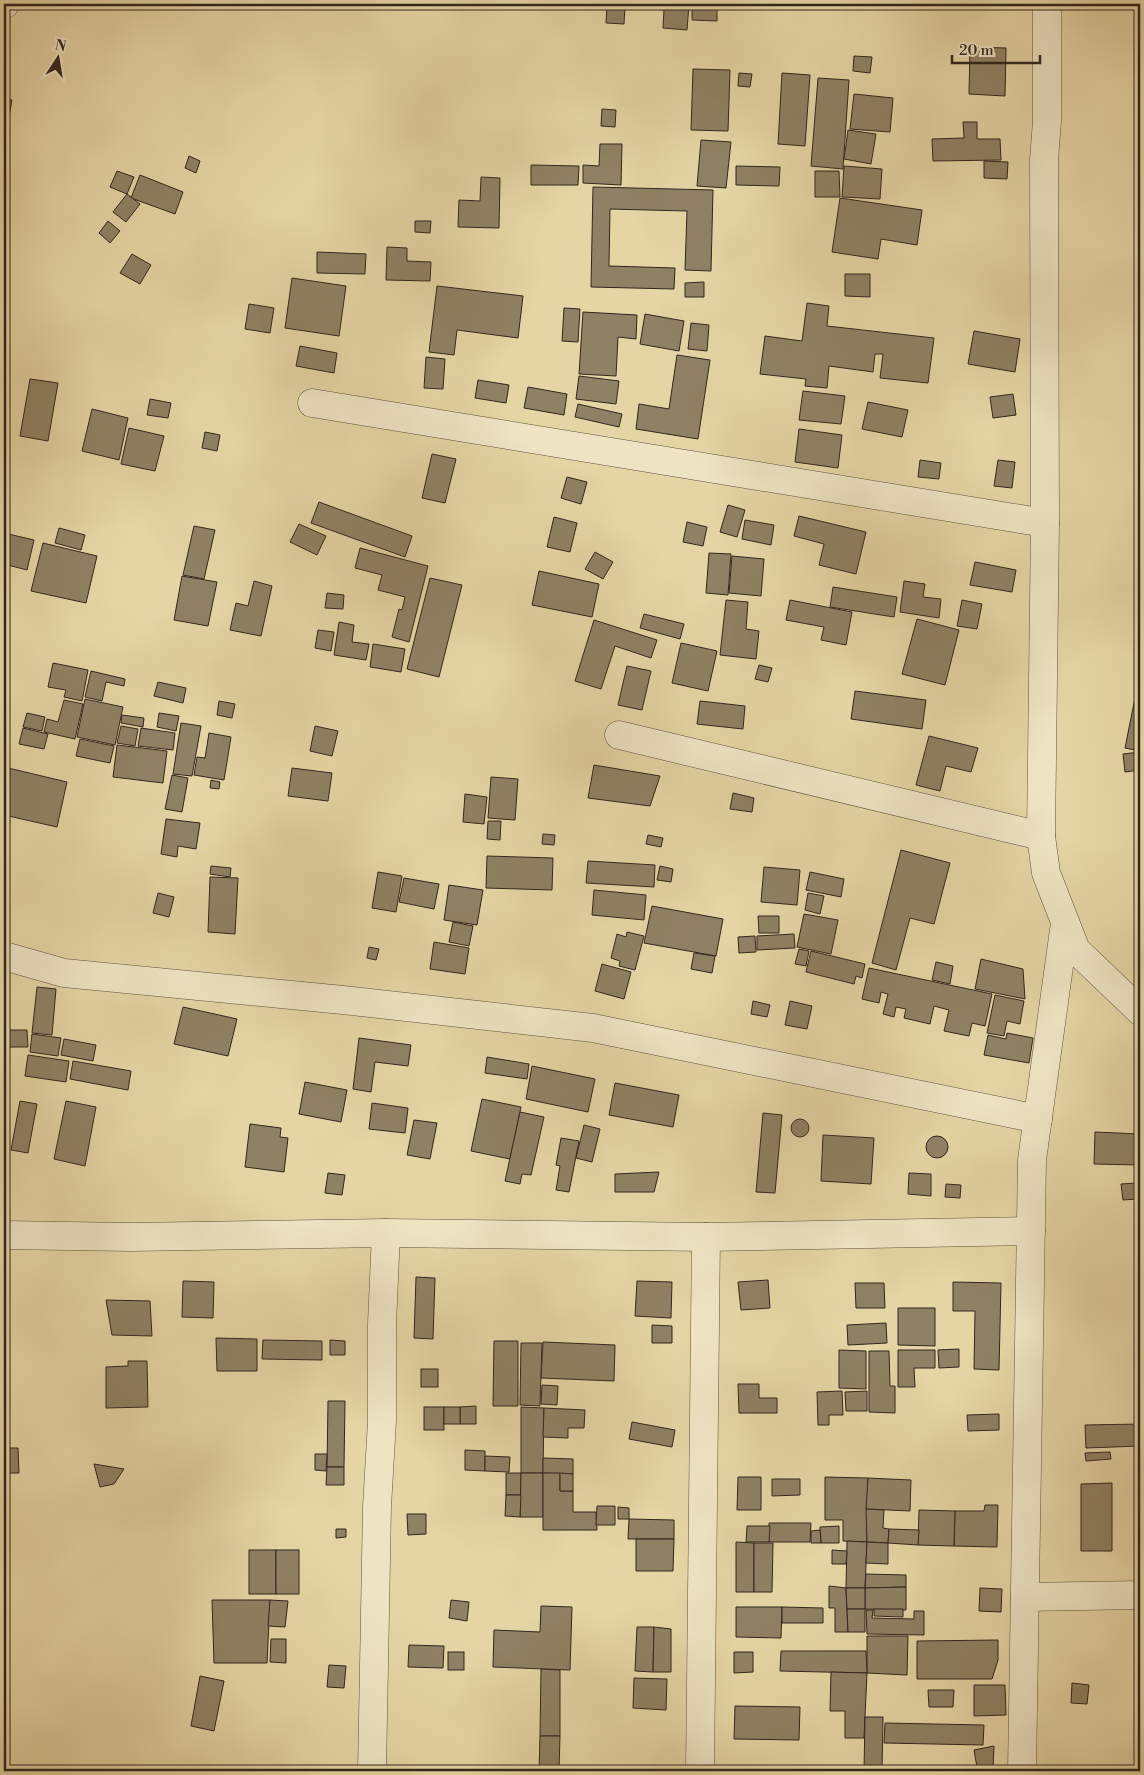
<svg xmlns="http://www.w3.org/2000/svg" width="1144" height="1775" viewBox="0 0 1144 1775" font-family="'Libre Bodoni',serif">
<rect width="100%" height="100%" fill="#e5d5a4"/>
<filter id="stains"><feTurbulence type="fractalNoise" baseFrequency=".004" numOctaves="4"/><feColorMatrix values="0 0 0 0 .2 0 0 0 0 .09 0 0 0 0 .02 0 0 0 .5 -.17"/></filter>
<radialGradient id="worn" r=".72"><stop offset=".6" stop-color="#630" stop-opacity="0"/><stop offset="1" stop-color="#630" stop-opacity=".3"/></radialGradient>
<!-- building -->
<g fill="#8f8164" stroke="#31261e">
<polygon points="645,4 689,4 687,30 663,28 664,10 645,8"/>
<polygon points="692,4 717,4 717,21 692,20"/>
<polygon points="607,5 625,6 624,24 606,23"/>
<polygon points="970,47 1006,48 1005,96 969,94"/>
<polygon points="854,56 872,57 870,73 853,71"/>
<polygon points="693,69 730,70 728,131 691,130"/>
<polygon points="739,73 752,74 750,87 738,86"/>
<polygon points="782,73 810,75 805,146 778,144"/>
<polygon points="818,78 849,80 843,169 811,166"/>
<polygon points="854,94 893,98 890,132 850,129"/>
<polygon points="4,99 12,100 4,143"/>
<polygon points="602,109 616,110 615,127 601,126"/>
<polygon points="963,122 977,122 977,139 1000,139 1001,160 933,161 932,139 964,138"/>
<polygon points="848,130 876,134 871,164 844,159"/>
<polygon points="701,140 731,142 726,188 697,186"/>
<polygon points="600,144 622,144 621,185 583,183 583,165 599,166"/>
<polygon points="189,156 200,161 196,173 185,168"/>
<polygon points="984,161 1008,162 1007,179 984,178"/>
<polygon points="531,165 579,166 578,185 531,185"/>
<polygon points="736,166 780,167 779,186 736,185"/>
<polygon points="844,166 882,169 880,199 842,197"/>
<polygon points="117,171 134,177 127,194 110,187"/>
<polygon points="815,171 839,171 840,197 815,197"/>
<polygon points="140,175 183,192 175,214 131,198"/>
<polygon points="481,177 500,178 499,228 458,227 459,200 480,201"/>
<polygon points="593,187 713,190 711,271 685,270 687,211 610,209 609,266 675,268 674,289 591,287"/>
<polygon points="127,194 140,204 126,222 113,212"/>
<polygon points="840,198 922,210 917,245 881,239 878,259 832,252"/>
<polygon points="108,221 120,231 110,243 99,233"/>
<polygon points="415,221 431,221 430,233 415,232"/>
<polygon points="387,247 407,248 407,261 431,262 430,281 386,280"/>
<polygon points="317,252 366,254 365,274 317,273"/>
<polygon points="132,254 151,265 140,284 120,273"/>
<polygon points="845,274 870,274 870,297 845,296"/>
<polygon points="292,278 346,286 339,336 285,328"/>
<polygon points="704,282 704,297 685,297 685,283"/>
<polygon points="437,286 523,296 518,338 457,330 454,355 429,352"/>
<polygon points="807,303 829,306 827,326 934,338 928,383 880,378 883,354 875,354 873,372 829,366 827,388 805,386 806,379 760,374 765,336 802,341"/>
<polygon points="249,304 274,308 270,333 245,329"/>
<polygon points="564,308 580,309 578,342 562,341"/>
<polygon points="583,312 637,315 636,339 618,337 616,376 579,374"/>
<polygon points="645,314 684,321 679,351 640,344"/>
<polygon points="691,323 709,325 707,351 688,349"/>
<polygon points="974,331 1020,339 1015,372 968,364"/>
<polygon points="300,346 337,353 334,373 296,366"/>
<polygon points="677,355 710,360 698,439 636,429 639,404 669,409"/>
<polygon points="426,357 445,359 443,389 424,388"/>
<polygon points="579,376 619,381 616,404 576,399"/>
<polygon points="30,379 58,383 48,441 20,436"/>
<polygon points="478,380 509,385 506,403 475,398"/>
<polygon points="528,387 567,394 564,415 524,408"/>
<polygon points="803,391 845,396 841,424 799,420"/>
<polygon points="1013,394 1016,415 993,418 990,397"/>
<polygon points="150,399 171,403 168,418 147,415"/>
<polygon points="868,402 908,410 902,437 862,429"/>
<polygon points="578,404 622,414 619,427 575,417"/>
<polygon points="92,409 128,418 119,460 82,451"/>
<polygon points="129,428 164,436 155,471 121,464"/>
<polygon points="799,429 842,435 838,468 795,462"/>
<polygon points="205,432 220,435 217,451 202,448"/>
<polygon points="432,454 456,459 445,503 422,498"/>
<polygon points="920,460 941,463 939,479 918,477"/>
<polygon points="998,460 1015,462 1012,488 994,486"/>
<polygon points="567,477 587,482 581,504 561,498"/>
<polygon points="319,502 412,536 405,557 311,523"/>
<polygon points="728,505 745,510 737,537 720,532"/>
<polygon points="799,516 866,532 856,574 819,565 824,544 794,536"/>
<polygon points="554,517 577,523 570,552 547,547"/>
<polygon points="745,520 774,525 771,545 742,539"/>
<polygon points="687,522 707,527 703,546 683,542"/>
<polygon points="299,524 326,536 317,555 290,542"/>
<polygon points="194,526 215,530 204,579 183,575"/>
<polygon points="59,528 85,535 81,550 55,543"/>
<polygon points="4,533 34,540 27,570 4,564"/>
<polygon points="43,543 97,556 86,603 31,591"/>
<polygon points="360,548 428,566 409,642 392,637 399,609 402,610 405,597 378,590 382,575 355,568"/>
<polygon points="595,552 613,562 603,579 585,569"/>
<polygon points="709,553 731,554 728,595 706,593"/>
<polygon points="732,556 764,559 761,596 729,593"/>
<polygon points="975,562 1016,570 1012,592 970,585"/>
<polygon points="539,571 599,584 592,617 532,605"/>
<polygon points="182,576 217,582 208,626 174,620"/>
<polygon points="430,578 462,585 439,677 407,669"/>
<polygon points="254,581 272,586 261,636 230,630 236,603 248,606"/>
<polygon points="904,581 925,584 923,597 941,599 939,618 900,612"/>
<polygon points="833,587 897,597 894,617 830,607"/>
<polygon points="327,593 344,595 343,609 325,608"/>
<polygon points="726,600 748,602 746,629 759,631 756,659 720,655"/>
<polygon points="790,600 852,612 846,645 821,640 824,627 786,620"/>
<polygon points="962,600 982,604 977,629 957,626"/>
<polygon points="644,614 684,624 680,639 640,628"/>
<polygon points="917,619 959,630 945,685 902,674"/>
<polygon points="594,620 657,640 651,658 615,646 601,689 575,681"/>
<polygon points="339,622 354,625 352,642 369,644 366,660 334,655"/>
<polygon points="318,630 334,632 331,651 315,648"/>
<polygon points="681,643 717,651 708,691 672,683"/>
<polygon points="373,644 405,649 401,672 370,667"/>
<polygon points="53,663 88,670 82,701 64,697 66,690 48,687"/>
<polygon points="759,665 772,668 768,682 755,679"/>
<polygon points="627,666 651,671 642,710 618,705"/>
<polygon points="91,671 125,679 124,686 106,682 102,701 85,697"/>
<polygon points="158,682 186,688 183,703 154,696"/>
<polygon points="1137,688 1140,689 1140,751 1125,748"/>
<polygon points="855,691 926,700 922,729 851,719"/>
<polygon points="85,699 123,707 115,745 77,737"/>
<polygon points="64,700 83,704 75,739 44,732 47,719 58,722"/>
<polygon points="219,701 235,704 232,718 217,715"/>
<polygon points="700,701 745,706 743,729 697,724"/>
<polygon points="27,713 45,717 42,731 23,727"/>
<polygon points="159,713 179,716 176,731 157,727"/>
<polygon points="122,715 144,718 143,727 121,723"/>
<polygon points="181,723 201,726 192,776 173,774"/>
<polygon points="121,726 138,729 135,746 117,743"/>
<polygon points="315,726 338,731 332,756 310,751"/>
<polygon points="23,728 48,734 44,749 19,744"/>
<polygon points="141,728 175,733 173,750 138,746"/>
<polygon points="209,733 231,737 224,780 194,775 197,757 205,758"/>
<polygon points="929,736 978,748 971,772 946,766 940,791 916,785"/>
<polygon points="80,739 114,746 110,763 76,756"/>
<polygon points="117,745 167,751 163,783 113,777"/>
<polygon points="1140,752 1140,770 1125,772 1123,754"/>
<polygon points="594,765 660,776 650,806 588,798"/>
<polygon points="4,767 67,782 57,827 4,815"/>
<polygon points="292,768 332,773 328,801 288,796"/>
<polygon points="172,775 188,778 182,812 165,809"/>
<polygon points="491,777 518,779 515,820 488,818"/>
<polygon points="211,780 220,782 219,789 210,788"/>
<polygon points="733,793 754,798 752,812 730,809"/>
<polygon points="465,794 487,797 484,824 463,822"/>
<polygon points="4,819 10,820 5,841 4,841"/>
<polygon points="166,819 200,823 196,849 178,846 177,857 161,854"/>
<polygon points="488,821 501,821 500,840 487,839"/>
<polygon points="543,834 555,835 554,845 542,844"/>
<polygon points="648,835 663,838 661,847 646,844"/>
<polygon points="901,850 950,863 934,924 910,918 896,970 872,963"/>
<polygon points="487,856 553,858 552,890 486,888"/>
<polygon points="588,861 655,865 654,887 586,883"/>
<polygon points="211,866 231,868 230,877 210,874"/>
<polygon points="660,866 673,869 671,882 657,880"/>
<polygon points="764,867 800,870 797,905 761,902"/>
<polygon points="378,872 402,876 396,912 372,908"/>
<polygon points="810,872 844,879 841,897 806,890"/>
<polygon points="210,877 238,878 235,934 208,932"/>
<polygon points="404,878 439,884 434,909 399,902"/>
<polygon points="449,885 483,890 477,925 444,920"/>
<polygon points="594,890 646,895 644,920 592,915"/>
<polygon points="158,893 174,897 169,917 153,913"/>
<polygon points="808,893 824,896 820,914 805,910"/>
<polygon points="652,906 723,919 716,956 644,943"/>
<polygon points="804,914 838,920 831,954 797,947"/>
<polygon points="758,916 779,916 779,933 759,933"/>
<polygon points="453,922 473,926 469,946 449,942"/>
<polygon points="627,932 644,936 635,970 619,966 620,961 611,958 617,934 626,937"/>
<polygon points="794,934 795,948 757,950 757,936"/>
<polygon points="755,936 756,952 739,953 738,937"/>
<polygon points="434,942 469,948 465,974 430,969"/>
<polygon points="369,947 379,949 376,960 367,958"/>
<polygon points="799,949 809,951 806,966 795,964"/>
<polygon points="811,951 865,964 862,978 856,976 854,984 806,972"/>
<polygon points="694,953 715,956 712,973 691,969"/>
<polygon points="981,959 1023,969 1025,999 975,989"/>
<polygon points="936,962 953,966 950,984 932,980"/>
<polygon points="602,964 631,972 624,999 595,991"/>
<polygon points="869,968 992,994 985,1026 972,1023 969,1036 944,1031 949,1010 934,1006 930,1024 904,1018 906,1009 896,1007 894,1017 883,1014 888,994 881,992 879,1003 862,999"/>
<polygon points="37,987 56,989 52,1035 32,1033"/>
<polygon points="995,995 1024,1001 1020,1024 1007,1021 1004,1036 987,1033"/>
<polygon points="753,1001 770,1005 767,1017 751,1014"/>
<polygon points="790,1001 812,1006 807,1029 785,1025"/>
<polygon points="183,1007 237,1019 228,1056 174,1044"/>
<polygon points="4,1030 27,1030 28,1047 4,1047"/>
<polygon points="1007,1033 1033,1038 1029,1063 984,1055 988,1035 1006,1039"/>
<polygon points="32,1034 61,1038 58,1056 30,1052"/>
<polygon points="359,1038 411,1045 408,1066 375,1062 371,1092 353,1089"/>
<polygon points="64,1039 96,1045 93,1061 61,1055"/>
<polygon points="28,1055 69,1061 66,1082 25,1076"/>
<polygon points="487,1057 529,1064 527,1079 485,1073"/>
<polygon points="73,1061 131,1071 128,1090 70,1079"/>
<polygon points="532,1066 595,1079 588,1112 526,1099"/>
<polygon points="305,1082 347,1090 341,1122 299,1114"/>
<polygon points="615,1083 679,1095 673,1127 609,1115"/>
<polygon points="482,1099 521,1107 510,1159 471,1151"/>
<polygon points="20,1101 37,1104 28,1153 11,1150"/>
<polygon points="66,1101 96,1107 85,1166 54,1159"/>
<polygon points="372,1103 408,1108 405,1133 369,1129"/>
<polygon points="520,1112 544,1117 531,1175 522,1174 520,1184 505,1181"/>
<polygon points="763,1113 782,1115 775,1193 756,1192"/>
<circle cx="800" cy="1128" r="9"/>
<polygon points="414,1120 437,1123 430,1159 407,1155"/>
<polygon points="250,1124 281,1128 280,1137 288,1138 284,1172 245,1167"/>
<polygon points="584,1125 600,1129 592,1162 576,1158"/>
<polygon points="1095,1132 1140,1134 1140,1165 1094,1164"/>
<polygon points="823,1135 874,1138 871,1184 821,1181"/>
<circle cx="937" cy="1147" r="11"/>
<polygon points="561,1138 579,1141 569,1192 556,1190 560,1166 556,1165"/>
<polygon points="659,1172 654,1192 615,1192 615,1174"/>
<polygon points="328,1173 345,1175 342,1195 325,1193"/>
<polygon points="909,1173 931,1174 931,1196 908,1194"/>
<polygon points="1136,1183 1137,1199 1123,1200 1121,1184"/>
<polygon points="946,1184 961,1185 960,1198 945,1197"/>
<polygon points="416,1277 435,1278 433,1339 414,1338"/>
<polygon points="768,1280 770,1308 741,1310 738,1282"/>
<polygon points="183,1281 214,1282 213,1318 182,1317"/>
<polygon points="637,1281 672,1282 671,1318 635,1316"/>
<polygon points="953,1282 1001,1283 999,1370 974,1369 975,1311 953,1311"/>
<polygon points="855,1283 884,1283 885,1308 856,1308"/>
<polygon points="106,1300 150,1301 152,1336 112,1335"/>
<polygon points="898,1308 935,1308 935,1346 898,1345"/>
<polygon points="886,1323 887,1343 848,1345 847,1325"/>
<polygon points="652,1325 672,1326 672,1343 652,1343"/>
<polygon points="216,1338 257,1339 257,1371 217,1371"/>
<polygon points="263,1340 322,1341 322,1360 262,1359"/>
<polygon points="330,1340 345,1341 345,1355 330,1355"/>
<polygon points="494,1341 518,1341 518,1406 493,1406"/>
<polygon points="543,1342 615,1345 614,1381 541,1378"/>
<polygon points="521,1343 542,1343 540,1406 520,1405"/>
<polygon points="959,1349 959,1367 939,1368 938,1350"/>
<polygon points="839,1350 866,1351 866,1389 839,1388"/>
<polygon points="898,1350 935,1350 935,1368 914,1368 915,1387 898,1387"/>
<polygon points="869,1351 889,1351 890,1386 895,1386 895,1413 869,1412"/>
<polygon points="128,1361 147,1361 148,1407 106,1408 106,1367 128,1366"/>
<rect x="421" y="1369" width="17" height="18"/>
<polygon points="738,1384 759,1384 759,1398 777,1398 777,1413 739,1413"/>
<polygon points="542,1385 558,1386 557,1405 541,1404"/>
<polygon points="842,1391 843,1415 829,1415 829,1425 818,1425 817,1392"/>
<polygon points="867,1391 867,1411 846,1411 845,1392"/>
<polygon points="328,1401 345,1401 344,1467 327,1467"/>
<polygon points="476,1406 476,1424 460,1424 460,1407"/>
<rect x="424" y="1407" width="20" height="23"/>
<rect x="444" y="1407" width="16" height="17"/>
<polygon points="521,1407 544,1408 543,1473 521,1473"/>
<polygon points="544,1408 585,1410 584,1428 568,1428 568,1438 543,1437"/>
<polygon points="999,1414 999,1430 968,1431 967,1415"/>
<polygon points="632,1422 675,1430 672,1447 629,1439"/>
<polygon points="1140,1424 1140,1446 1086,1448 1085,1425"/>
<polygon points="4,1448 18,1448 19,1473 4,1473"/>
<polygon points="465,1450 485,1451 485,1471 465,1470"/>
<polygon points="1110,1452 1111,1459 1086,1461 1085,1453"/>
<polygon points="315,1454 327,1454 326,1471 315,1470"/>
<polygon points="485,1456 510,1457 509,1472 485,1471"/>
<polygon points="543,1458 573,1459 573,1474 543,1473"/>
<polygon points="94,1464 124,1469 114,1484 100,1487"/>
<polygon points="327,1467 344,1467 344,1485 326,1485"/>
<rect x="506" y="1473" width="15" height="22"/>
<polygon points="521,1473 543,1473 543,1517 520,1517"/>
<polygon points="543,1473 560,1473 560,1491 573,1491 573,1512 596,1512 597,1530 543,1530"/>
<polygon points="560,1473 573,1474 573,1491 560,1491"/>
<rect x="1138" y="1473" width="2" height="12"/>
<polygon points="738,1477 761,1477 761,1510 737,1510"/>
<polygon points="825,1477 868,1478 867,1542 843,1541 843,1520 825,1520"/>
<polygon points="868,1478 911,1480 910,1511 866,1509"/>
<polygon points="772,1479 800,1479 800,1495 772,1496"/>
<polygon points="1112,1483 1112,1551 1081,1551 1081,1484"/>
<polygon points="506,1495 521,1495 520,1517 505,1516"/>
<polygon points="985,1505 998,1505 997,1547 954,1546 955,1511 984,1511"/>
<polygon points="597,1506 615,1506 615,1525 596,1525"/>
<polygon points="618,1507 629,1508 629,1519 618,1519"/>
<polygon points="866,1509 884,1510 883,1528 889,1529 888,1543 867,1542"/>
<polygon points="919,1510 955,1511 954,1546 918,1545"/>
<polygon points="407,1514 426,1514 426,1534 408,1535"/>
<polygon points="629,1519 674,1520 674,1539 628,1539"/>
<polygon points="769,1523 811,1523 810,1542 769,1542"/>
<polygon points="747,1526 770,1526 769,1542 746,1542"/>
<polygon points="839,1526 839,1543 821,1543 820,1527"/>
<polygon points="336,1529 346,1529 346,1537 336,1538"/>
<polygon points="889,1529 919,1530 918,1545 888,1543"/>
<polygon points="820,1530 821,1543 811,1543 811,1531"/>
<polygon points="636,1539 674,1539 673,1571 636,1571"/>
<polygon points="847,1541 867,1542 865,1588 846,1588"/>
<polygon points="736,1542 754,1543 754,1592 736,1592"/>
<polygon points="867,1542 888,1543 888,1564 866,1563"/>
<polygon points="754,1543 773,1543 772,1592 754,1592"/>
<rect x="249" y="1550" width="27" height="44"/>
<rect x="276" y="1550" width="23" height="44"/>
<polygon points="832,1550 847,1551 846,1564 832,1564"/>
<polygon points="866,1574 906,1575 906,1587 865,1588"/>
<polygon points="829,1586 846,1588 848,1632 835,1632 835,1608 829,1608"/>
<polygon points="906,1587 906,1610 865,1609 865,1588"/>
<polygon points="846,1588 865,1588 865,1609 847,1609"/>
<polygon points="980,1588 1002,1589 1001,1612 979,1611"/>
<polygon points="212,1600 270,1600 267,1663 214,1663"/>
<polygon points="270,1600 288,1601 285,1627 268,1626"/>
<polygon points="451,1600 469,1602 467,1621 449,1618"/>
<polygon points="541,1606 572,1607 570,1670 493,1667 494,1630 540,1632"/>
<polygon points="736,1607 782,1607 781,1638 736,1637"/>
<polygon points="782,1607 823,1608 823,1623 782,1623"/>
<polygon points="847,1609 865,1609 865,1632 848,1632"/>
<polygon points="874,1609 903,1609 903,1617 874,1616"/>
<polygon points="866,1610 873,1610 872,1618 914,1619 914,1611 924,1611 924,1635 867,1634"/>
<polygon points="637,1627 654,1627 653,1672 635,1671"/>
<polygon points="654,1627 671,1629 671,1672 653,1672"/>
<polygon points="867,1636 908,1636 907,1675 867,1673"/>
<polygon points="271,1639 286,1639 286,1663 270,1662"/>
<polygon points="998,1640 998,1660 992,1679 917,1679 917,1641"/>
<polygon points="409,1645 444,1646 443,1668 408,1667"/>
<polygon points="781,1651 866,1651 867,1673 780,1671"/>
<rect x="448" y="1652" width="16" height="18"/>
<polygon points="734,1652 753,1652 753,1672 734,1673"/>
<polygon points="329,1665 346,1666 344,1688 327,1687"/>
<polygon points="541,1669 560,1670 560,1736 540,1736"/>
<polygon points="831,1672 867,1673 864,1738 845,1738 845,1711 830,1711"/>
<polygon points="200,1676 224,1681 214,1731 191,1726"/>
<polygon points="634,1678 667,1679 666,1710 633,1708"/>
<polygon points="1072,1683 1089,1685 1087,1704 1071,1703"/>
<polygon points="974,1685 1005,1685 1006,1715 974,1716"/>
<polygon points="928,1690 954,1690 953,1707 929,1707"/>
<polygon points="735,1706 800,1707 799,1740 734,1739"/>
<polygon points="865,1717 883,1717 882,1771 864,1771"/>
<polygon points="885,1723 984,1725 983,1745 884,1743"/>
<polygon points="540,1736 560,1736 559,1771 539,1771"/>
<polygon points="994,1746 993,1768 977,1767 974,1750"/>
</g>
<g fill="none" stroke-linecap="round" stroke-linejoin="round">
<defs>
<g id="minor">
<polyline points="4,4 5,4"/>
<polyline points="1047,4 1047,121 1044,160 1045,523 1041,836 1046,873 1076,950 1140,1011"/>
<polyline points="312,403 1045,523"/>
<polyline points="619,735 1041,836"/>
<polyline points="4,956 64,973 343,1000 593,1028 1038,1119"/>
<polyline points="4,1235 131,1237 386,1233 706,1237 1031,1231"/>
<polyline points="1025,1597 1140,1595"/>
<polyline points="372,1771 377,1507 382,1421 382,1324 386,1233"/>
<polyline points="700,1771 706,1237"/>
<polyline points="1022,1771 1032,1160 1065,923"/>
</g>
</defs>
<!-- minor casing -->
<use href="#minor" stroke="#5e5240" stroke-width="29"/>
<!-- minor -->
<use href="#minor" stroke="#eee4c4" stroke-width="28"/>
</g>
<!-- margin -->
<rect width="1144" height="1775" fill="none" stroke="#e5d5a4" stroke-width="20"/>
<rect x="5" y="5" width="1134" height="1765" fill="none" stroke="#31261e" stroke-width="2.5"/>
<rect x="10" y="10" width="1124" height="1755" fill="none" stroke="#31261e"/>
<!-- north arrow -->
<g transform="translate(58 58) rotate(12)" stroke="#eee4c4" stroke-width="4" paint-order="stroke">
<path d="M0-4L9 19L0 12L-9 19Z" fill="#31261e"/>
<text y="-8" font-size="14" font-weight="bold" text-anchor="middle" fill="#31261e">N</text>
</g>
<!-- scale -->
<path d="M952 55v8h88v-8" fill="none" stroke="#31261e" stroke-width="2.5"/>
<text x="959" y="55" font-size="15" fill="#31261e" stroke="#eee4c4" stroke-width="4" paint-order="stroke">20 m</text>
<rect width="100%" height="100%" filter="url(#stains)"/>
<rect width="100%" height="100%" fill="url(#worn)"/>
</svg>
